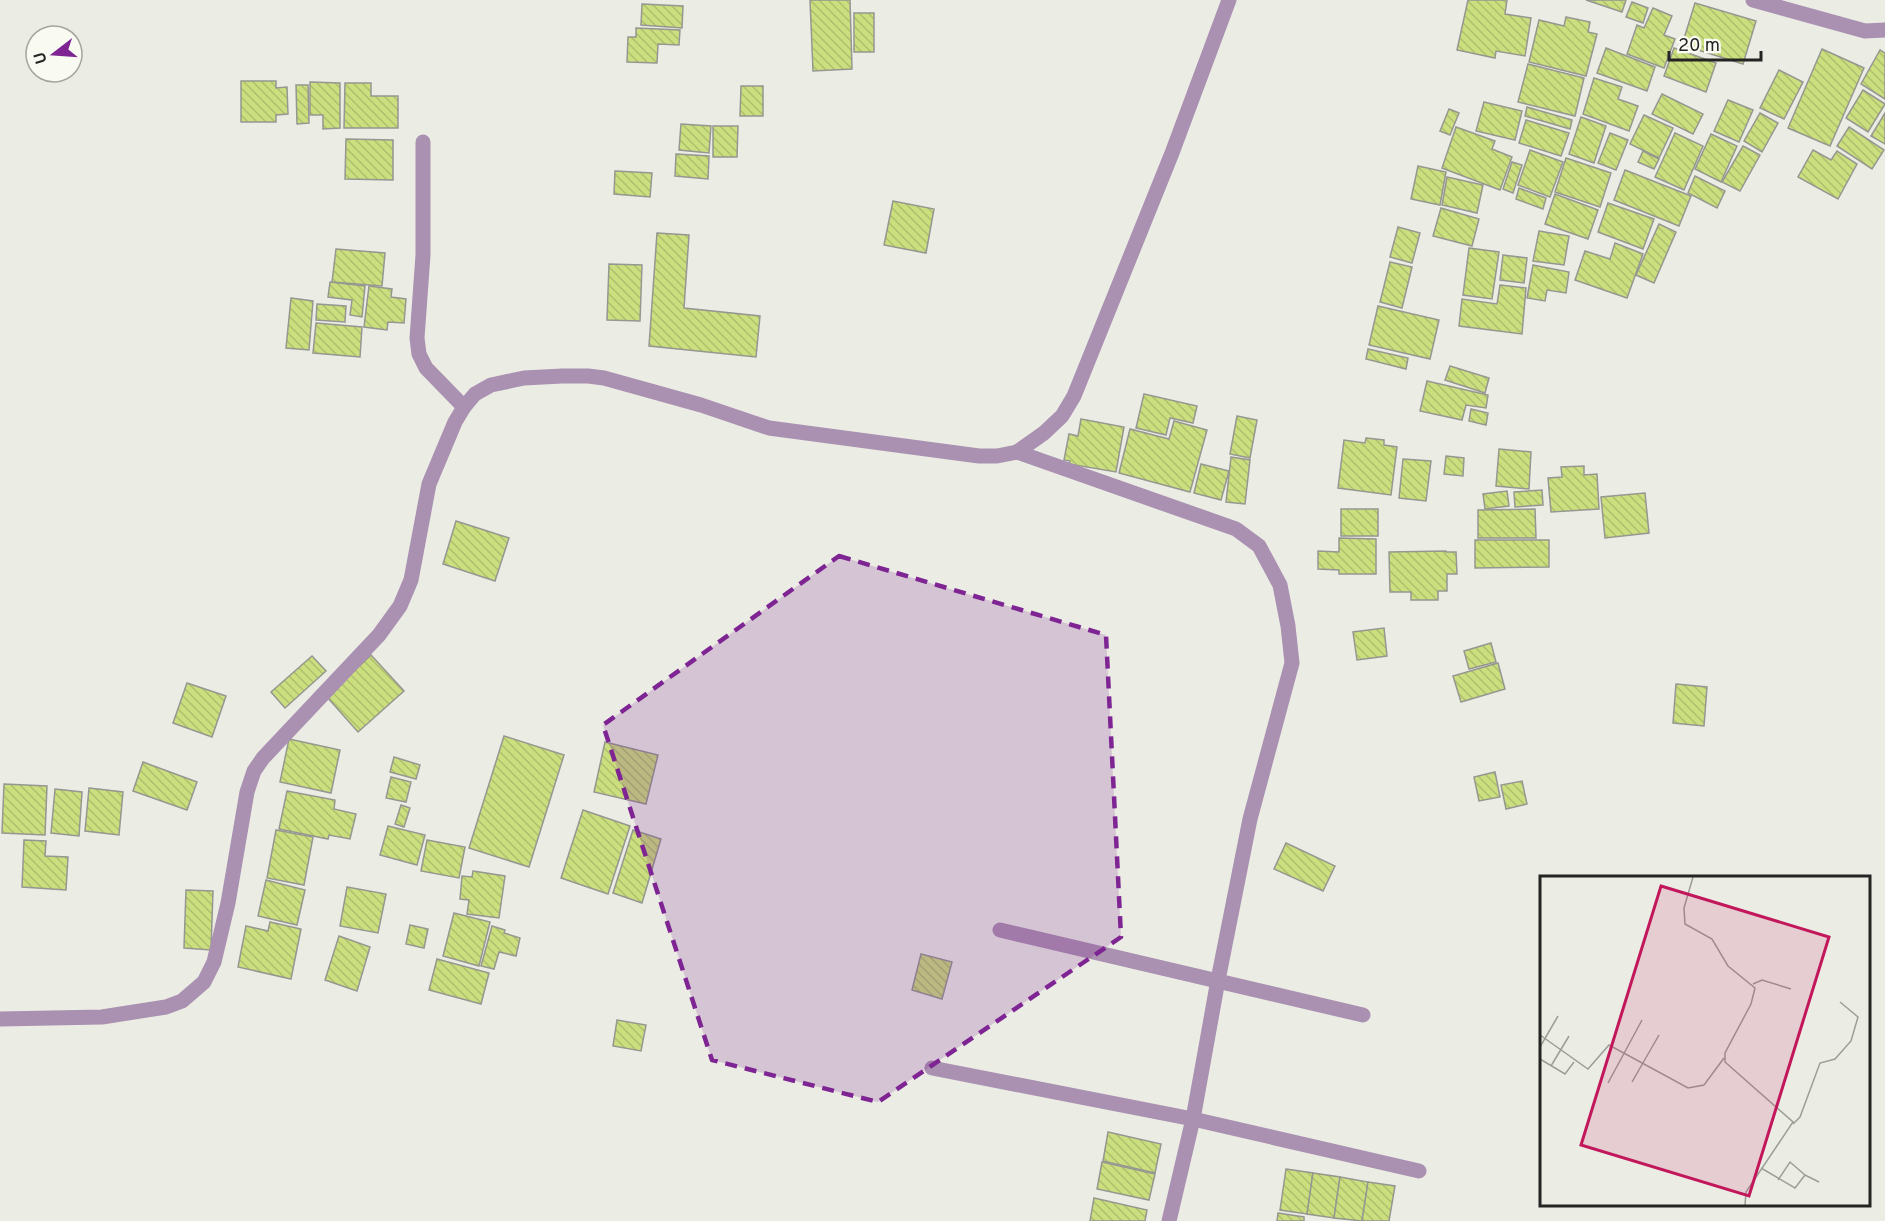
<svg xmlns="http://www.w3.org/2000/svg" width="1885" height="1221" viewBox="0 0 1885 1221" font-family="Overpass,sans-serif">
<defs>
<pattern id="building-back-hatch" width="6" height="6" patternUnits="userSpaceOnUse" patternTransform="scale(1.5)"><rect width="6" height="6" fill="#cbdf7e"/><path d="M-1 5l2 2M0 0l6 6M5-1l2 2" fill="none" stroke="#aebf6d"/></pattern>
</defs>
<rect width="100%" height="100%" fill="#ebede5"/>
<!-- building -->
<g fill="url(#building-back-hatch)" stroke="#959790" stroke-width="1.5">
<polygon points="810,0 850,0 852,69 813,71"/>
<polygon points="1468,0 1507,0 1505,14 1531,18 1525,56 1496,51 1495,58 1457,50"/>
<polygon points="1586,0 1626,0 1622,12"/>
<polygon points="1632,2 1648,8 1643,23 1626,17"/>
<polygon points="1695,3 1756,21 1743,64 1682,45"/>
<polygon points="642,4 683,6 682,28 641,25"/>
<polygon points="1653,8 1672,16 1664,35 1675,39 1664,68 1627,54 1637,25 1644,28"/>
<rect x="854" y="13" width="20" height="39"/>
<polygon points="1566,17 1590,22 1588,32 1597,34 1586,76 1529,62 1539,20 1564,26"/>
<polygon points="636,28 680,30 679,45 658,44 657,63 627,62 628,37 636,37"/>
<polygon points="1606,48 1655,67 1647,91 1597,73"/>
<polygon points="1674,48 1716,63 1706,92 1664,76"/>
<polygon points="1822,49 1864,68 1830,146 1788,128"/>
<polygon points="1880,50 1885,53 1885,99 1861,84"/>
<polygon points="1528,64 1584,78 1575,116 1518,102"/>
<polygon points="1779,70 1803,82 1784,119 1760,108"/>
<polygon points="1594,78 1622,87 1618,99 1638,106 1629,131 1583,114"/>
<polygon points="241,81 276,81 276,88 287,87 288,114 276,115 276,122 241,122"/>
<polygon points="310,82 340,83 340,128 323,129 323,115 310,115"/>
<polygon points="345,83 371,83 371,96 398,96 398,128 344,128"/>
<polygon points="296,85 308,85 309,123 297,124"/>
<polygon points="741,86 763,86 763,116 740,116"/>
<polygon points="1863,90 1885,104 1868,132 1846,118"/>
<polygon points="1662,94 1703,114 1693,134 1652,114"/>
<polygon points="1728,100 1753,110 1739,142 1714,131"/>
<polygon points="1484,102 1522,111 1515,140 1476,131"/>
<polygon points="1527,107 1572,120 1570,129 1525,116"/>
<polygon points="1449,109 1459,113 1450,135 1440,131"/>
<polygon points="1760,113 1778,123 1762,152 1744,141"/>
<polygon points="1885,113 1885,144 1871,136"/>
<polygon points="1644,115 1673,128 1659,158 1630,144"/>
<polygon points="1581,117 1606,126 1594,163 1569,154"/>
<polygon points="1526,120 1569,133 1561,156 1519,143"/>
<polygon points="681,124 711,126 709,153 679,150"/>
<polygon points="713,126 738,126 737,157 713,157"/>
<polygon points="1456,127 1495,141 1492,149 1512,157 1500,190 1442,168"/>
<polygon points="1849,127 1884,150 1872,169 1837,146"/>
<polygon points="1610,133 1628,140 1616,170 1598,163"/>
<polygon points="1675,133 1703,146 1684,190 1655,177"/>
<polygon points="1711,134 1737,146 1721,182 1695,169"/>
<polygon points="346,139 393,140 393,180 345,179"/>
<polygon points="1743,146 1760,155 1740,191 1722,182"/>
<polygon points="1530,150 1563,162 1550,197 1518,185"/>
<polygon points="1813,150 1831,160 1837,151 1857,164 1838,199 1798,177"/>
<polygon points="1643,151 1659,159 1654,169 1638,162"/>
<polygon points="676,154 709,156 708,179 675,176"/>
<polygon points="1566,158 1611,173 1600,207 1555,192"/>
<polygon points="1512,162 1522,165 1513,193 1503,189"/>
<polygon points="1418,166 1446,172 1440,205 1411,199"/>
<polygon points="1625,170 1691,196 1679,226 1614,200"/>
<polygon points="615,171 652,173 650,197 614,194"/>
<polygon points="1695,176 1725,191 1717,208 1688,193"/>
<polygon points="1447,177 1483,185 1477,213 1442,205"/>
<polygon points="1519,188 1546,198 1543,209 1516,199"/>
<polygon points="1555,194 1598,210 1588,239 1545,224"/>
<polygon points="893,201 934,209 926,253 884,245"/>
<polygon points="1608,203 1654,219 1643,249 1598,232"/>
<polygon points="1441,208 1479,219 1472,246 1433,236"/>
<polygon points="1659,224 1676,232 1654,283 1636,275"/>
<polygon points="1398,227 1420,233 1412,263 1390,257"/>
<polygon points="1539,231 1569,236 1564,265 1533,261"/>
<polygon points="657,233 689,235 684,308 760,316 756,357 649,346"/>
<polygon points="1615,243 1643,254 1627,298 1575,280 1585,251 1610,259"/>
<polygon points="1469,248 1499,252 1492,299 1463,295"/>
<polygon points="336,249 385,253 382,286 332,282"/>
<polygon points="1503,255 1527,258 1524,283 1500,280"/>
<polygon points="1390,262 1412,267 1402,308 1380,302"/>
<polygon points="609,264 642,265 640,321 607,320"/>
<polygon points="1533,265 1569,272 1566,293 1547,290 1545,301 1527,298"/>
<polygon points="330,282 365,286 362,317 350,315 352,300 328,297"/>
<polygon points="1500,285 1526,288 1522,334 1459,326 1462,299 1497,304"/>
<polygon points="369,286 392,289 391,297 406,299 404,323 388,322 387,330 364,327"/>
<polygon points="291,298 313,301 309,350 286,348"/>
<polygon points="317,304 346,306 345,322 316,320"/>
<polygon points="1378,306 1439,320 1430,359 1369,345"/>
<polygon points="316,323 362,327 360,357 313,353"/>
<polygon points="1368,349 1408,358 1406,369 1366,359"/>
<polygon points="1450,366 1489,378 1485,393 1445,380"/>
<polygon points="1427,381 1488,395 1486,408 1466,405 1462,420 1420,411"/>
<polygon points="1144,394 1197,406 1193,423 1170,418 1166,435 1136,428"/>
<polygon points="1471,409 1488,413 1486,425 1469,421"/>
<polygon points="1237,416 1257,420 1250,458 1230,454"/>
<polygon points="1081,419 1124,427 1116,472 1069,464 1070,461 1064,460 1069,434 1078,436"/>
<polygon points="1174,421 1207,430 1190,492 1119,473 1130,429 1169,439"/>
<polygon points="1366,438 1384,440 1384,445 1397,447 1391,495 1338,488 1344,440 1365,443"/>
<polygon points="1499,449 1531,452 1529,489 1496,486"/>
<polygon points="1446,456 1464,458 1463,476 1444,474"/>
<polygon points="1231,457 1250,460 1245,504 1226,502"/>
<polygon points="1403,459 1431,461 1426,501 1399,498"/>
<polygon points="1201,464 1229,471 1221,500 1194,493"/>
<polygon points="1584,466 1584,475 1597,474 1599,509 1551,512 1548,478 1562,477 1561,467"/>
<polygon points="1542,490 1543,505 1515,507 1514,492"/>
<polygon points="1507,491 1509,506 1485,509 1483,494"/>
<polygon points="1645,493 1649,533 1605,538 1601,497"/>
<rect x="1341" y="509" width="37" height="27"/>
<polygon points="1535,509 1536,538 1478,538 1478,510"/>
<polygon points="456,521 509,538 495,581 443,564"/>
<polygon points="1339,538 1376,539 1376,574 1339,574 1339,570 1318,569 1318,551 1339,552"/>
<polygon points="1475,540 1549,540 1549,567 1475,568"/>
<polygon points="1446,551 1446,552 1456,552 1457,574 1447,574 1447,591 1438,591 1438,600 1411,600 1411,592 1390,592 1389,552"/>
<polygon points="1384,628 1387,656 1357,660 1353,632"/>
<polygon points="1491,643 1496,662 1469,669 1464,651"/>
<polygon points="371,655 404,691 358,732 327,697"/>
<polygon points="312,656 326,671 285,708 271,692"/>
<polygon points="1498,663 1505,689 1461,702 1453,676"/>
<polygon points="187,683 226,696 212,737 173,723"/>
<polygon points="1676,684 1707,687 1704,726 1673,723"/>
<polygon points="504,736 564,755 529,867 469,848"/>
<polygon points="289,739 340,750 331,793 280,782"/>
<polygon points="605,742 658,755 646,804 594,792"/>
<polygon points="394,757 420,765 416,779 390,772"/>
<polygon points="143,762 197,782 187,810 133,791"/>
<polygon points="1495,772 1500,797 1479,801 1474,777"/>
<polygon points="391,777 411,782 406,802 386,798"/>
<polygon points="1522,781 1527,804 1506,809 1501,785"/>
<polygon points="4,784 47,786 45,835 2,833"/>
<polygon points="89,788 123,792 119,835 85,831"/>
<polygon points="55,789 82,792 79,836 51,833"/>
<polygon points="287,791 335,800 334,809 356,814 350,839 329,835 328,839 279,829"/>
<polygon points="401,805 410,808 404,827 395,824"/>
<polygon points="583,810 630,826 608,894 561,878"/>
<polygon points="388,826 425,835 417,865 380,855"/>
<polygon points="276,830 313,837 304,885 267,878"/>
<polygon points="633,830 661,839 642,903 613,893"/>
<polygon points="24,840 46,841 45,856 68,857 66,890 22,887"/>
<polygon points="427,840 465,847 459,878 421,871"/>
<polygon points="1286,843 1335,866 1323,891 1274,869"/>
<polygon points="473,871 505,876 499,918 467,914 469,900 460,899 462,876 472,877"/>
<polygon points="266,880 305,890 297,925 258,916"/>
<polygon points="347,887 386,894 378,933 340,926"/>
<polygon points="186,890 213,891 211,950 184,948"/>
<polygon points="454,913 490,922 479,966 443,956"/>
<polygon points="270,922 301,929 291,979 238,967 246,926 268,931"/>
<polygon points="410,925 428,929 424,948 406,944"/>
<polygon points="492,926 505,930 504,933 520,938 516,956 499,952 494,969 481,966"/>
<polygon points="339,936 370,947 357,991 325,980"/>
<polygon points="921,954 952,962 942,999 912,990"/>
<polygon points="437,959 489,973 481,1004 429,990"/>
<polygon points="617,1020 646,1025 641,1051 613,1046"/>
<polygon points="1108,1132 1161,1144 1155,1173 1103,1161"/>
<polygon points="1102,1162 1155,1174 1149,1200 1097,1189"/>
<polygon points="1286,1169 1313,1173 1307,1214 1280,1210"/>
<polygon points="1313,1173 1340,1177 1334,1218 1307,1214"/>
<polygon points="1340,1177 1368,1182 1362,1221 1334,1218"/>
<polygon points="1368,1182 1395,1186 1389,1221 1362,1221"/>
<polygon points="1094,1198 1147,1210 1145,1221 1090,1221"/>
<polygon points="1278,1213 1304,1217 1304,1221 1277,1221"/>
</g>
<g fill="none" stroke-linecap="round" stroke-linejoin="round">
<!-- minor -->
<g stroke="#aa90b1" stroke-width="15">
<polyline points="1753,0 1865,31 1885,30"/>
<polyline points="423,142 423,255 417,338 419,354 426,368 464,407"/>
<polyline points="1017,452 1236,529 1259,546 1280,585 1288,626 1292,663 1250,819 1218,980 1193,1119 1169,1221"/>
<polyline points="1000,930 1363,1015"/>
<polyline points="0,1019 102,1017 166,1007 182,1001 204,982 214,962 228,903 247,792 254,771 263,758 379,635 400,606 411,580 429,484 455,422 464,407 475,394 491,385 524,378 562,376 588,376 604,378 701,405 769,428 979,456 997,456 1017,452 1044,433 1062,416 1074,396 1172,153 1229,0"/>
<polyline points="932,1068 1193,1119 1419,1171"/>
</g>
</g>
<!-- marked area -->
<path fill="#7e2593" fill-opacity="0.2" stroke="#7e2593" stroke-width="4.5" stroke-dasharray="12 8" stroke-linejoin="round" d="M839 556 1106 635 1121 937 878 1102 712 1060 603 725Z"/>
<!-- overview -->
<g transform="translate(1540 876)">
<rect width="330" height="330" fill="#ebede5"/>
<path fill="none" stroke="#9b9d97" stroke-width="1.5" d="M153 1 144 32 145 48 172 63 188 90 215 112 211 128 185 177V186L253 246 206 316 205 329M213 108 222 104 251 113M0 159 48 193 69 169 148 212 164 209 184 182M0 171 18 140M0 183 25 198 34 186M11 190 29 160M92 206 119 159M68 207 102 144M253 248 260 241 280 187 295 183 311 165 318 141 300 126M221 292 255 312 265 299 279 306M238 304 250 286 265 299"/>
<path fill="#c2185b" fill-opacity="0.15" stroke="#c2185b" stroke-width="3" d="M121 10 289 61 209 320 41 269Z"/>
<rect width="330" height="330" fill="none" stroke="#242522" stroke-width="3"/>
</g>
<!-- north arrow -->
<g transform="translate(54 54) rotate(253)"><circle r="28" fill="#f9fbf3" stroke="#a4a59f" stroke-width="1.5"/>
<path d="M0-4.5L10 22L0 15L-10 22Z" fill="#7e2593"/>
<text y="-9" font-size="16" font-weight="bold" text-anchor="middle" fill="#242522">U</text>
</g>
<!-- scale -->
<path d="M1669 51v9h92v-9" fill="none" stroke="#242522" stroke-width="3"/>
<text x="1678" y="51" font-size="18" fill="#242522" stroke="#f9fbf3" stroke-width="4.5" paint-order="stroke">20 m</text>
</svg>
